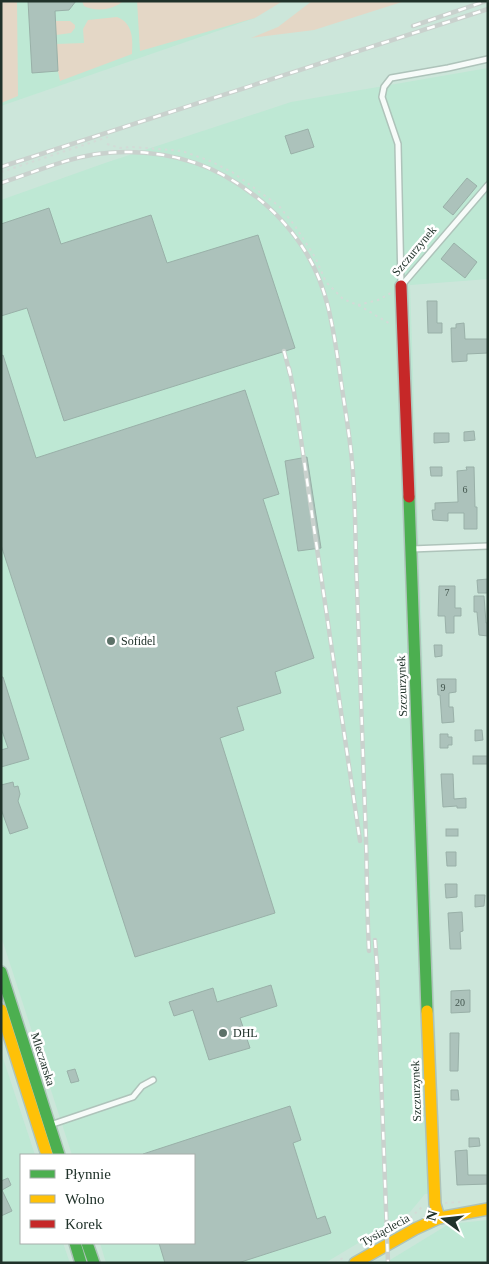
<svg xmlns="http://www.w3.org/2000/svg" width="489" height="1264" viewBox="0 0 489 1264" font-family="'Times New Roman',serif">
<rect width="100%" height="100%" fill="#cce6da"/>
<!-- built -->
<g fill="#bee8d4">
<polygon points="1,1 254,1 255,18 1,106"/>
<polygon points="488,68 488,279 410,285 441,1193 425,1194 410,1212 325,1263 106,1263 100,1243 194,1243 194,1155 72,1155 1,936 1,200 105,163 291,102"/>
<polygon points="1,1052 35,1155 21,1155 21,1243 63,1243 70,1263 1,1263"/>
<polygon points="488,1220 488,1263 385,1263 449,1224"/>
</g>
<!-- green -->
<g fill="#e4d7c6">
<polygon points="1,1 17,1 18,96 1,103"/>
<path d="M82 1H123C114 10 95 12 84 6Z"/>
<polygon points="137,1 283,1 255,18 140,51"/>
<polygon points="312,1 405,1 314,30 251,38 278,27"/>
<path d="M117 17C133 23 133 39 132 54L60 81 58 71 56 44 84 43 83 29 88 20Z"/>
<polygon points="55,21 70,21 75,25 75,28 71,33 56,35"/>
</g>
<!-- building -->
<g fill="#acc2bb" stroke="#99b0a8">
<polygon points="28,1 76,1 69,10 55,11 58,71 32,73"/>
<polygon points="308,129 314,147 291,154 285,136"/>
<polygon points="467,178 477,186 453,215 443,207"/>
<polygon points="49,208 61,244 151,215 167,263 258,235 295,348 64,421 27,308 1,316 1,224"/>
<polygon points="454,243 477,262 465,278 441,259"/>
<polygon points="427,301 437,301 437,323 442,323 442,333 428,333"/>
<polygon points="464,323 465,339 488,339 488,353 467,354 467,361 452,362 451,328 456,328 456,324"/>
<polygon points="3,355 36,458 245,390 279,494 263,499 314,658 275,672 281,693 237,707 244,730 220,738 275,913 135,957 1,545 1,356"/>
<polygon points="474,431 475,440 464,441 464,432"/>
<polygon points="434,433 449,433 449,442 434,443"/>
<polygon points="307,457 321,548 298,551 285,461"/>
<polygon points="430,467 442,467 442,476 431,476"/>
<polygon points="466,467 474,467 475,507 477,507 477,529 464,529 464,513 448,513 448,521 433,520 432,510 435,510 435,503 458,502 457,471 467,470"/>
<polygon points="488,579 488,593 478,593 477,580"/>
<polygon points="439,586 455,586 455,608 461,608 461,616 454,616 454,633 446,633 445,616 438,616"/>
<polygon points="474,596 484,596 486,623 488,623 488,636 479,635 477,612 474,612"/>
<polygon points="434,645 442,645 442,656 435,657"/>
<polygon points="1,677 3,677 29,759 1,767 1,750 8,748 1,728"/>
<polygon points="437,679 456,679 456,692 449,693 449,707 453,707 454,722 442,723 440,695 438,695"/>
<polygon points="475,730 482,730 483,740 475,741"/>
<polygon points="440,734 448,734 448,737 452,737 452,745 448,745 448,748 440,748"/>
<rect x="473" y="756" width="15" height="8"/>
<polygon points="441,774 453,774 454,799 466,798 466,808 457,808 457,806 443,807"/>
<polygon points="13,782 14,787 18,786 20,794 18,801 28,828 10,834 1,809 1,785"/>
<rect x="446" y="829" width="12" height="7"/>
<polygon points="446,852 456,852 456,866 447,866"/>
<polygon points="445,884 457,884 457,897 446,898"/>
<polygon points="475,895 485,895 484,906 475,907"/>
<polygon points="462,912 463,931 460,932 461,949 450,949 448,913"/>
<polygon points="271,985 277,1006 240,1018 250,1048 209,1060 193,1010 174,1016 169,1002 213,988 217,1002"/>
<polygon points="470,990 470,1012 451,1013 451,991"/>
<polygon points="450,1033 459,1033 458,1071 450,1071"/>
<polygon points="75,1069 79,1081 71,1083 67,1071"/>
<polygon points="451,1090 458,1090 459,1100 451,1100"/>
<polygon points="290,1106 301,1140 293,1143 317,1219 325,1216 331,1233 238,1263 165,1263 159,1243 194,1243 194,1155 143,1155 143,1154"/>
<polygon points="469,1138 479,1138 480,1146 469,1147"/>
<polygon points="467,1150 468,1175 488,1175 488,1184 457,1185 455,1151"/>
<polygon points="8,1178 11,1185 2,1190 12,1211 1,1216 1,1181"/>
</g>
<g fill="none" stroke-linecap="round" stroke-linejoin="round">
<defs>
<g id="lane">
<polyline points="401,285 398,144 382,97 384,87 391,78 448,68 488,59"/>
<polyline points="402,285 488,185"/>
<polyline points="411,549 488,546"/>
<polyline points="50,1125 133,1097 142,1086 153,1080"/>
</g>
<g id="fast">
<polyline points="409,497 427,1011"/>
<polyline points="1,972 59,1155"/>
<polyline points="75,1243 81,1263"/>
<polyline points="87,1243 94,1263"/>
</g>
<g id="slow">
<polyline points="1,1010 47,1155"/>
<polyline points="427,1011 435,1204 439,1218"/>
<polyline points="355,1263 415,1229 439,1218 488,1209"/>
</g>
<polyline id="jam" points="401,286 409,497"/>
</defs>
<!-- lane casing -->
<use href="#lane" stroke="#aec3ba" stroke-width="8"/>
<!-- fast casing -->
<use href="#fast" stroke="#aec3ba" stroke-width="14"/>
<!-- slow casing -->
<use href="#slow" stroke="#aec3ba" stroke-width="14"/>
<!-- jam casing -->
<use href="#jam" stroke="#aec3ba" stroke-width="14"/>
<!-- path -->
<g stroke="#d3dbd7" stroke-width="2" stroke-dasharray="2.5 4" stroke-linecap="butt">
<polyline points="107,144 120,148 133,147 182,151 210,161 232,172 279,206 295,226 315,257 326,282 343,299 360,306 392,325"/>
<polyline points="1,172 108,137"/>
<polyline points="358,305 378,300 391,293"/>
<polyline points="445,1203 461,1202"/>
<polyline points="410,1218 423,1206"/>
<polyline points="367,1242 387,1229 406,1220"/>
<polyline points="335,1263 346,1256"/>
</g>
<!-- lane -->
<use href="#lane" stroke="#f7fbf9" stroke-width="5"/>
<!-- fast -->
<use href="#fast" stroke="#4caf50" stroke-width="11"/>
<!-- slow -->
<use href="#slow" stroke="#ffc107" stroke-width="11"/>
<!-- jam -->
<use href="#jam" stroke="#c62828" stroke-width="11"/>
<defs>
<g id="rail">
<polyline points="413,26 486,1"/>
<polyline points="1,167 488,9"/>
<path d="M1 183C32 173 64 159 97 154 140 148 187 155 225 176 259 195 288 222 308 256 328 290 333 328 339 367 343 398 349 429 352 461 356 503 355 545 357 587 360 672 363 756 366 840 367 877 367 914 369 951"/>
<polyline points="284,351 290,374"/>
<polyline points="289,368 294,392 360,841"/>
<polyline points="375,940 377,967 388,1263"/>
</g>
</defs>
<!-- rail casing -->
<use href="#rail" stroke="#c9d1cd" stroke-width="4.5"/>
<!-- rail -->
<use href="#rail" stroke="#fff" stroke-width="2.5" stroke-dasharray="8" stroke-linecap="butt"/>
</g>
<!-- markers -->
<g fill="#5c7168" stroke="#fff" stroke-width="2">
<circle cx="111" cy="641" r="5"/>
<circle cx="223" cy="1033" r="5"/>
</g>
<g text-anchor="middle" dominant-baseline="central" stroke-width="5" stroke-linejoin="round" paint-order="stroke">
<!-- number labels -->
<g font-size="10" fill="#43564e">
<text x="465" y="489">6</text>
<text x="447" y="592">7</text>
<text x="443" y="687">9</text>
<text x="460" y="1002">20</text>
</g>
<!-- street labels -->
<g font-size="12" fill="#20322a" stroke="#fff">
<text transform="translate(414 251) rotate(-50)">Szczurzynek</text>
<text transform="translate(402 686) rotate(-92)">Szczurzynek</text>
<text transform="translate(43 1059) rotate(72)">Mleczarska</text>
<text transform="translate(416 1091) rotate(-92)">Szczurzynek</text>
<text transform="translate(385 1230) rotate(-29)">Tysiąclecia</text>
</g>
<!-- poi labels -->
<g font-size="12" fill="#20322a" stroke="#fff" text-anchor="start">
<text x="121" y="641">Sofidel</text>
<text x="233" y="1033">DHL</text>
</g>
</g>
<!-- border -->
<rect width="489" height="1264" fill="none" stroke="#20322a" stroke-width="5"/>
<!-- legend -->
<rect x="20" y="1154" width="175" height="90" fill="#ffffff" stroke="#a6adaa"/>
<rect x="30" y="1170" width="25" height="8" fill="#4caf50" stroke="#a6adaa"/>
<text x="65" y="1179" font-size="15" fill="#20322a">Płynnie</text>
<rect x="30" y="1195" width="25" height="8" fill="#ffc107" stroke="#a6adaa"/>
<text x="65" y="1204" font-size="15" fill="#20322a">Wolno</text>
<rect x="30" y="1220" width="25" height="8" fill="#c62828" stroke="#a6adaa"/>
<text x="65" y="1229" font-size="15" fill="#20322a">Korek</text>
<!-- north arrow -->
<g transform="translate(444 1219) rotate(285)" stroke="#ffffff" stroke-width="4" paint-order="stroke">
<path d="M0-4L9 19L0 12L-9 19Z" fill="#20322a"/>
<text y="-8" font-size="14" font-weight="bold" text-anchor="middle" fill="#20322a">N</text>
</g>
</svg>
